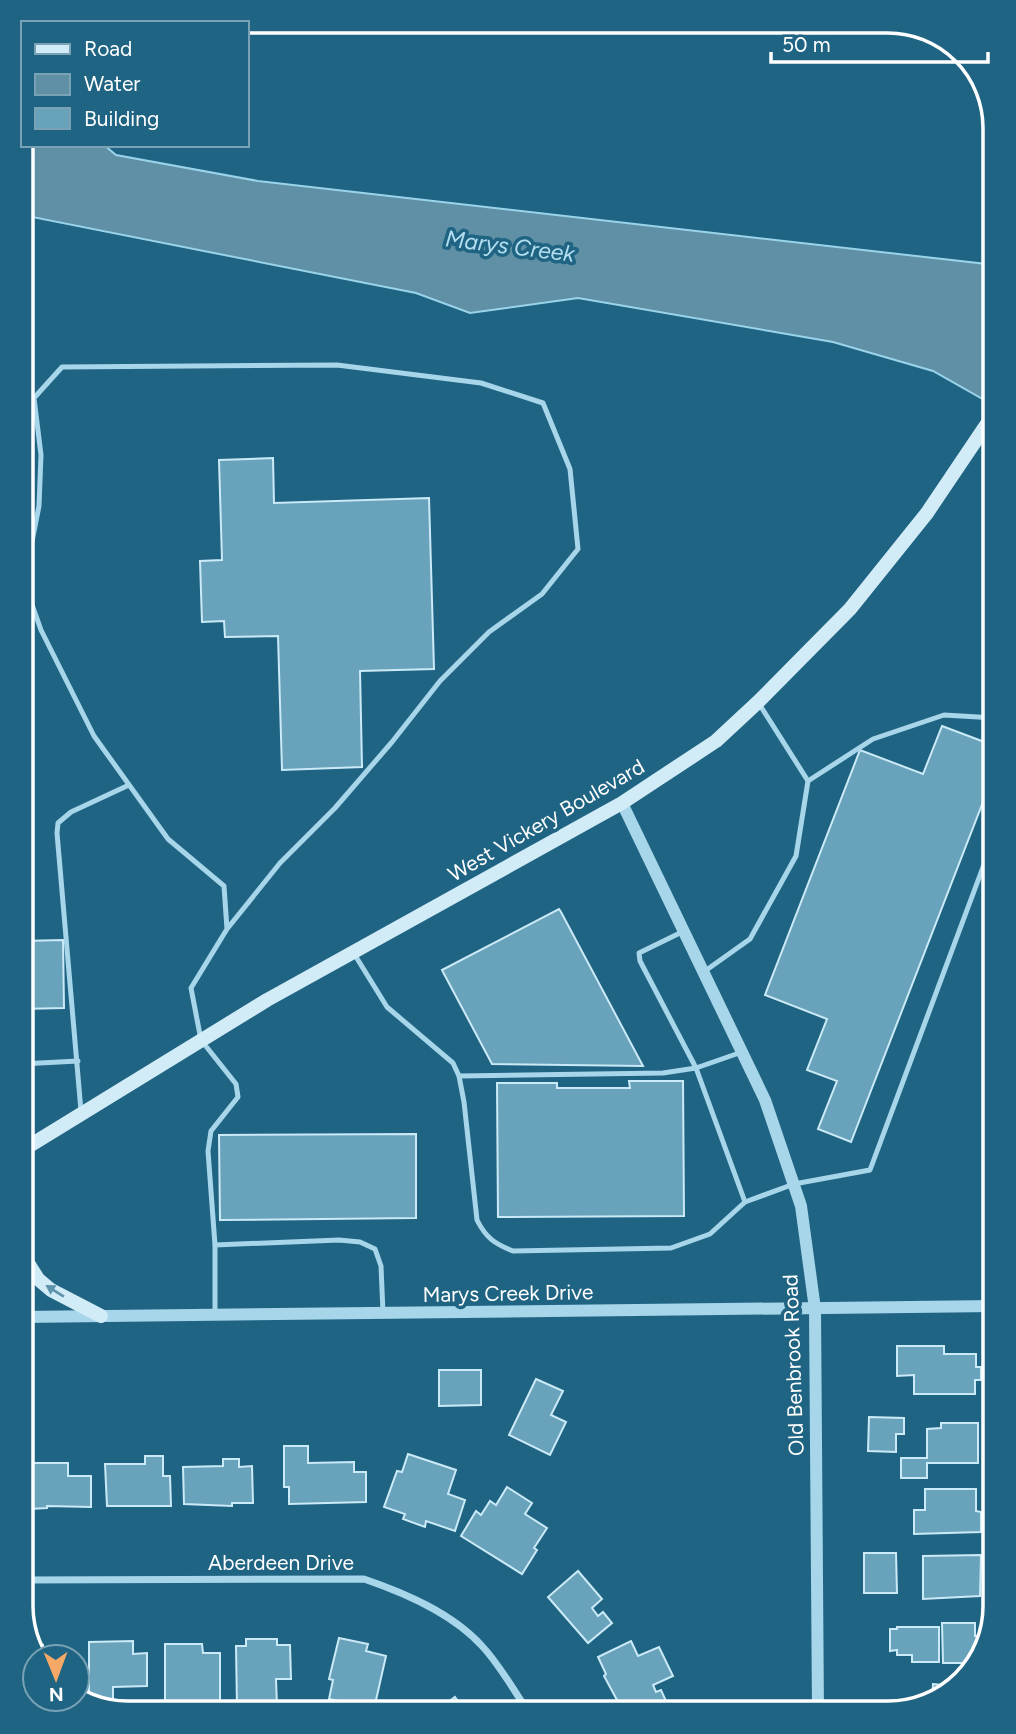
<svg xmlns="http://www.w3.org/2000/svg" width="1016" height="1734" viewBox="0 0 1016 1734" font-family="Figtree,sans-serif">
<rect width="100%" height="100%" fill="#206483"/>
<!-- water -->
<polygon fill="#5f90a5" stroke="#9ad4ea" stroke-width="2" points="23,118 23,145 104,145 116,155 258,181 995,265 995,406 933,371 833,342 578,298 470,313 416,293 27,216 21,197"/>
<!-- building -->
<g fill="#69a2bb" stroke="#cbeaf7" stroke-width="2">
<polygon points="273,458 274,503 429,498 434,669 360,671 362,767 282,770 278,636 225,637 224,621 202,622 200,561 222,560 219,460"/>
<polygon points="942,726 995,746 995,771 851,1142 818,1129 837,1081 807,1070 827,1019 765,995 860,750 923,774"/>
<polygon points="559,909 561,912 643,1066 492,1064 443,972 442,970"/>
<polygon points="63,940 64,1008 21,1009 21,941"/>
<polygon points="629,1081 683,1081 684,1216 498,1217 497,1083 557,1083 557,1088 630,1088"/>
<polygon points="416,1134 416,1218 220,1220 219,1135"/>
<polygon points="897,1346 944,1346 944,1354 976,1354 976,1367 981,1367 981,1380 975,1380 975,1394 914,1394 914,1375 897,1376"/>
<polygon points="439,1370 481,1370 481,1405 439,1406"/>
<polygon points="536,1379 563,1391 551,1415 566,1422 550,1455 509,1435"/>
<polygon points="869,1417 904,1418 904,1434 896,1434 896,1452 868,1451"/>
<polygon points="941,1423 978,1423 978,1463 927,1463 927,1478 901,1478 901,1458 927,1458 927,1429 941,1428"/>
<polygon points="284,1446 308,1446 308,1463 354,1462 354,1472 366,1472 366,1502 289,1504 289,1487 284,1487"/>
<polygon points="408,1454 456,1470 448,1494 465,1500 455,1531 426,1521 425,1527 403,1519 405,1514 384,1507 397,1471 402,1472"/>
<polygon points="145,1456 163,1456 163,1476 170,1476 171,1506 107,1506 105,1464 145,1464"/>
<polygon points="223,1459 239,1459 239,1467 252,1466 253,1503 232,1503 232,1506 184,1504 183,1467 223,1466"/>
<polygon points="29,1463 68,1463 68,1476 91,1476 91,1507 47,1506 47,1508 30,1509 30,1506 24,1506 24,1492 29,1492"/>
<polygon points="507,1487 532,1503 525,1514 547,1528 534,1548 537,1550 522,1574 461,1536 476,1511 481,1515 490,1501 496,1505"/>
<polygon points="925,1489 976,1489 976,1511 981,1512 981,1532 914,1534 914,1510 925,1510"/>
<polygon points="864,1553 896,1553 897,1593 864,1593"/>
<polygon points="981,1555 980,1596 923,1599 923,1556"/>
<polygon points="578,1571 602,1599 592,1608 598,1616 603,1612 612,1623 588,1643 548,1597"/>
<polygon points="942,1623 975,1623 975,1636 982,1636 982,1649 974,1649 974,1663 943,1663"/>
<polygon points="897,1627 939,1627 939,1662 912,1662 912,1655 897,1655 897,1650 890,1651 890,1629 897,1629"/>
<polygon points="339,1638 368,1644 366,1651 386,1656 374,1709 329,1699 333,1680 329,1679"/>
<polygon points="246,1639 277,1639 277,1645 290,1645 291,1679 276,1679 277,1707 237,1708 236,1646 246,1646"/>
<polygon points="133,1641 133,1654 147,1653 147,1686 113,1687 113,1702 89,1701 89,1642"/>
<polygon points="631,1641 638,1656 659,1647 673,1676 653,1685 656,1692 661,1690 666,1701 641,1713 624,1713 604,1676 606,1674 598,1657"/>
<polygon points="165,1644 202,1644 203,1653 220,1653 220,1704 183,1704 183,1701 165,1702"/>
<polygon points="43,1645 44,1655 63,1651 64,1657 35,1657 31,1648"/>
<polygon points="933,1684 953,1686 932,1703"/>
<polygon points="455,1697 467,1713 426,1713 431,1709 434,1713"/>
</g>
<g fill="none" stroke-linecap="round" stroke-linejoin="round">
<!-- service -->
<g stroke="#a7d5e9" stroke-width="5">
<polyline points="808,781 873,739 944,715 995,718"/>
<polyline points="684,931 639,953 640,961 696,1068 745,1202"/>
<path d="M353 952 387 1007 453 1063 459 1076 464 1102 477 1220C486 1238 495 1244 513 1251L671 1248 710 1234 745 1202 794 1184 870 1170 995 835"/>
<polyline points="705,971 750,939 796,856 808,781 758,702"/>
<polyline points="21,1064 78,1061"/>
<polyline points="459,1076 663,1073 696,1068 742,1052"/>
<polyline points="81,1111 57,833 58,823 71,812 129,785"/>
<polyline points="215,1245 208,1151 211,1131 238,1097 236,1084 201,1040 191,988 227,929 224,886 168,839 94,736 41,630 24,582 39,506 41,455 34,398 62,367 337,365 481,383 543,403 570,469 578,549 542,594 489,632 440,681 392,742 335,808 280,863 227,929"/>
<polyline points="215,1313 215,1245 339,1240 360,1242 375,1249 381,1266 383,1313"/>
</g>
<!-- minor -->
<path stroke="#a7d5e9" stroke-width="7" d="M21 1580 364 1579C405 1593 452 1613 482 1646 500 1665 514 1691 529 1713"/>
<!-- tertiary -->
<g stroke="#a7d5e9" stroke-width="12">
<polyline points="622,803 765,1100 801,1206 815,1309 818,1713"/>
<polyline points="21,1317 995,1306"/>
</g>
<!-- secondary -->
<g stroke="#d1ebf7" stroke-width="14">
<polyline points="21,1151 267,1000 622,803 716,741 758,702 850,609 927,513 995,412"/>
<polyline points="21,1252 38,1279 51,1290 101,1316"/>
</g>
<defs>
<g id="rail">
<polyline points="247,28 262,21"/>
<polyline points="21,139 23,138"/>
</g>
</defs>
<!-- rail casing -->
<use href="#rail" stroke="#fff" stroke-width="8"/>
<!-- rail -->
<use href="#rail" stroke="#206483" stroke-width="5" stroke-dasharray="16" stroke-linecap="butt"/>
</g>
<!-- one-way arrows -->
<defs><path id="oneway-solid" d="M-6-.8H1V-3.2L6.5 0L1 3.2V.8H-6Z" transform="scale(1.75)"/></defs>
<use fill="#5e93ac" href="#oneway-solid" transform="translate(55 1291) rotate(-148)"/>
<g text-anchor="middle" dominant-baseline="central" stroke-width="7" stroke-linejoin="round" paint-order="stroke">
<!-- street labels -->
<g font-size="21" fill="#fff" stroke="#206483">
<text transform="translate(546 820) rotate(-30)">West Vickery Boulevard</text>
<text transform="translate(508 1293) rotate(-1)">Marys Creek Drive</text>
<text transform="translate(793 1365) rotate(-92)">Old Benbrook Road</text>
<text x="281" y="1562">Aberdeen Drive</text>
</g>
<!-- water labels -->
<g font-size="23" font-style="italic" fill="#b2def0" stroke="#206483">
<text transform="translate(510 246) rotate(7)">Marys Creek</text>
</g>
</g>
<!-- crop -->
<path d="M0 0H1016V1734H0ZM128 33H888A95 95 0 0 1 983 128V1606A95 95 0 0 1 888 1701H128A95 95 0 0 1 33 1606V128A95 95 0 0 1 128 33Z" fill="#206483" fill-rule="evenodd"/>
<path fill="none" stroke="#fff" stroke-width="3.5" d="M128 33H888A95 95 0 0 1 983 128V1606A95 95 0 0 1 888 1701H128A95 95 0 0 1 33 1606V128A95 95 0 0 1 128 33Z"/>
<!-- legend -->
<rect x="21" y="21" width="228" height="126" fill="#206483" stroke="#79a2b5" stroke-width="2"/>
<rect x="35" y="44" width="35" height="10" fill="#d1ebf7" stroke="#79a2b5" stroke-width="2"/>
<text x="84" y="56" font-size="21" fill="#ffffff">Road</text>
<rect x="35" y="74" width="35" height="21" fill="#5f90a5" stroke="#79a2b5" stroke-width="2"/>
<text x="84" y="91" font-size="21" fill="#ffffff">Water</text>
<rect x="35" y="108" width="35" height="21" fill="#69a2bb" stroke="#79a2b5" stroke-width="2"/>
<text x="84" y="126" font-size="21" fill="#ffffff">Building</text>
<!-- north arrow -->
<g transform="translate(56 1678) rotate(179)"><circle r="33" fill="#206483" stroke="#79a2b5" stroke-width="2"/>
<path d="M0-5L12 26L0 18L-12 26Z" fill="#f6a967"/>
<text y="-10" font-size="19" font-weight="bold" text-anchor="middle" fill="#ffffff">N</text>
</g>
<!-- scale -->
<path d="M771 52v10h217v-10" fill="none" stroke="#ffffff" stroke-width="3.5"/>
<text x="782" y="52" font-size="21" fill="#ffffff" stroke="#206483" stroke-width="5" paint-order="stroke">50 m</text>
</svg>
